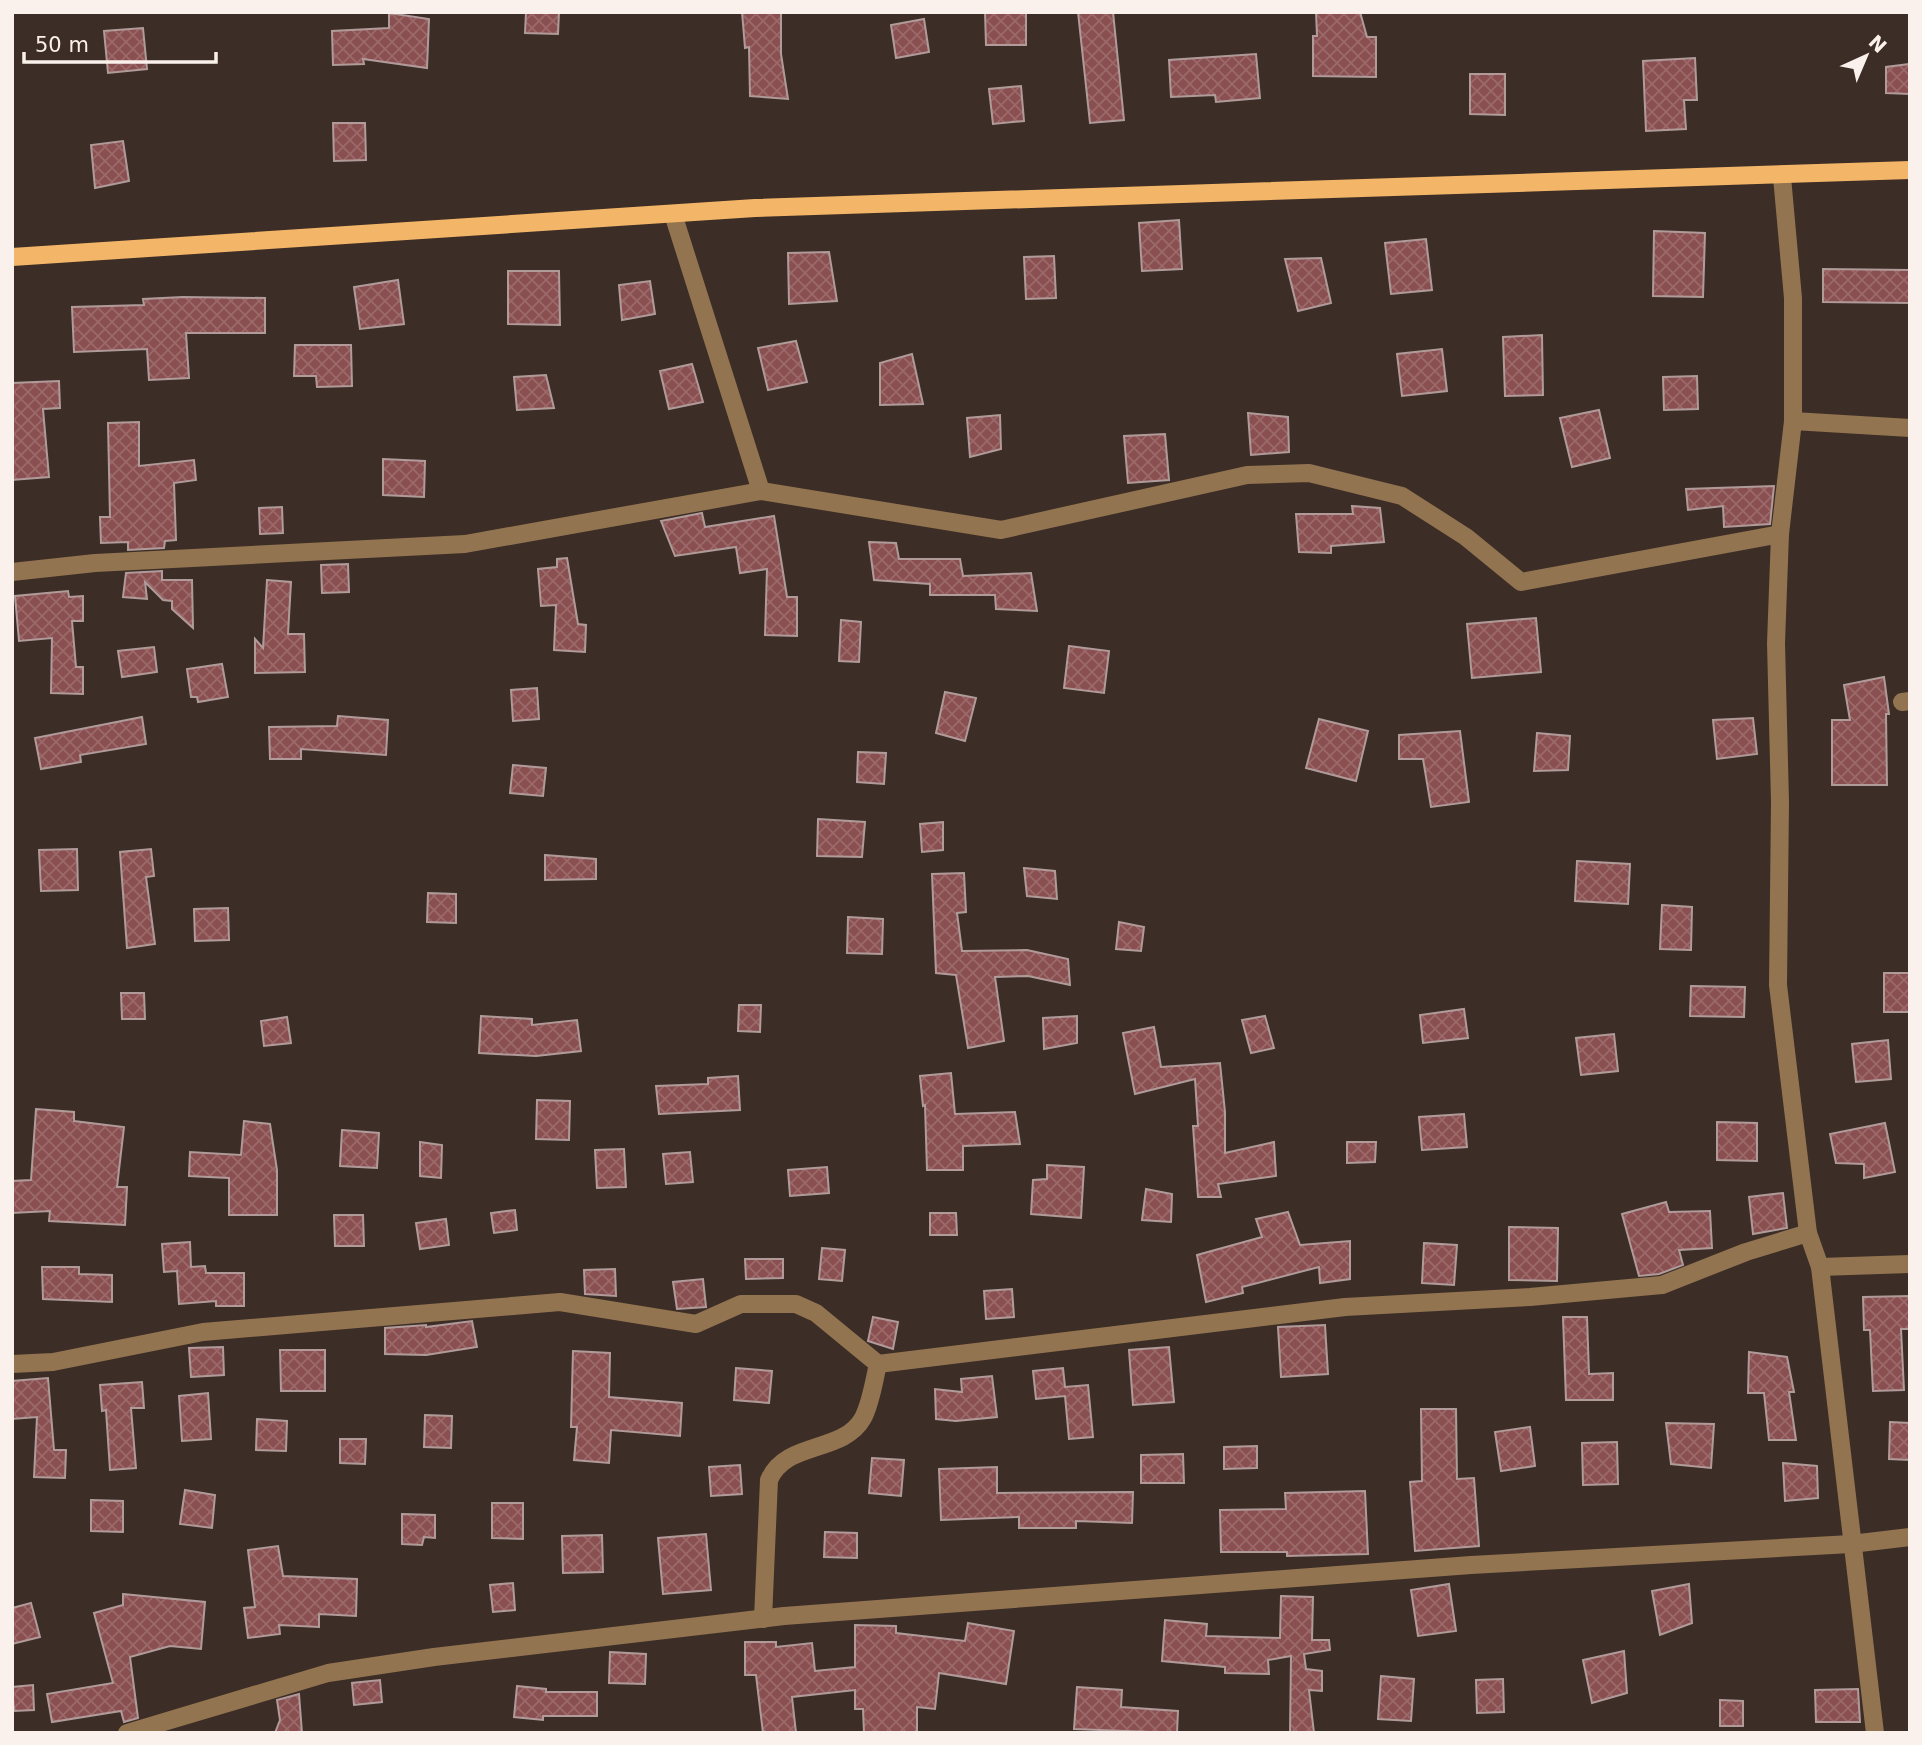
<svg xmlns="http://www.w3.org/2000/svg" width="1922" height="1745" viewBox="0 0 1922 1745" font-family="'DejaVu Sans',sans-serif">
<defs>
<pattern id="building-cross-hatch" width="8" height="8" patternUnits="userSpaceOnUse" patternTransform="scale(1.75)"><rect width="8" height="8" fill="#8a4f50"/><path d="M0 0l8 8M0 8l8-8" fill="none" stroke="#9b6969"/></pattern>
</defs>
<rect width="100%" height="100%" fill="#3c2d26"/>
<!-- building -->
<g fill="url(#building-cross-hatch)" stroke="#b09b9a" stroke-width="2">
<polygon points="526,12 559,12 558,34 525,33"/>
<polygon points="742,12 781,12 781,54 788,99 750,96 749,47 745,48"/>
<polygon points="985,12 1026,12 1026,45 986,45"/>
<polygon points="1078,12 1113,12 1124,120 1090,123"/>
<polygon points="1316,12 1360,12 1367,37 1376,37 1376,77 1313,76 1313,36 1317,36"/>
<polygon points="389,13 429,19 427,68 363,59 364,64 333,65 332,31 389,28"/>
<polygon points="924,19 929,52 896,58 891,25"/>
<polygon points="143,28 147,69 108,73 104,31"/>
<polygon points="1256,54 1260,98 1216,102 1215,95 1171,97 1169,60"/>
<polygon points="1695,58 1697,100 1684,100 1686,129 1646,131 1643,61"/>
<polygon points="1910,64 1910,94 1886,93 1886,67"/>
<polygon points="1470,74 1505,74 1505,115 1470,114"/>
<polygon points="1021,86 1024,121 993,124 989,89"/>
<polygon points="333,123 365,123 366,160 334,161"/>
<polygon points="123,141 129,181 95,188 91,145"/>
<polygon points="1179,220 1182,269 1142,271 1139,223"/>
<polygon points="1654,231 1705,233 1703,297 1653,296"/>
<polygon points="1426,239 1432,290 1391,294 1385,243"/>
<polygon points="829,252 837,301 789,304 788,253"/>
<polygon points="1054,256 1056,298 1026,299 1024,257"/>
<polygon points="1321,258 1331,303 1298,311 1285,259"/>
<polygon points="1823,269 1910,270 1910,303 1823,302"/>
<polygon points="508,271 559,271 560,325 508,324"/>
<polygon points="398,280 404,324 360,329 354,287"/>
<polygon points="650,281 655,314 622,320 619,285"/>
<polygon points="183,297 265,298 265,333 186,333 189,378 149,380 147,349 74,352 72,307 144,305 143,299"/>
<polygon points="1542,335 1543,395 1505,396 1503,337"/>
<polygon points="796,341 807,382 768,390 758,348"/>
<polygon points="295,345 351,345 352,386 317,387 316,376 294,376"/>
<polygon points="1442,349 1447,391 1402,396 1397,354"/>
<polygon points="912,354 923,404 880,405 880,363"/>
<polygon points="692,364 703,402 669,409 660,371"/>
<polygon points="546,375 554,408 517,410 514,377"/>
<polygon points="1697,376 1698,409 1664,410 1663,377"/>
<polygon points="59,381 60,408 43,409 49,477 12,480 12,383"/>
<polygon points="1599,410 1610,458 1572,467 1560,418"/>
<polygon points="1248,413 1288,417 1289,452 1251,455"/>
<polygon points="1000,415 1001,449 970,457 967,418"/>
<polygon points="139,422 139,466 194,460 196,480 174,483 176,540 165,541 164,548 128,550 128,542 101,543 100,517 110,517 108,423"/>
<polygon points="1165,434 1169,480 1128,483 1124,436"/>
<polygon points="383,459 425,461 424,497 383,495"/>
<polygon points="1774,486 1770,524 1724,527 1723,506 1688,510 1686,489"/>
<polygon points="1352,506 1380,508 1384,542 1331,546 1331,553 1299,552 1296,514 1353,514"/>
<polygon points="282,507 283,533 260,534 259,508"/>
<polygon points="702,513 705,527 774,516 787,597 797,597 797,636 765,635 767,569 740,573 736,547 675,556 661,521"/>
<polygon points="869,542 896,543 899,559 960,559 963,576 1031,573 1037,611 996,609 995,595 930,595 930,584 874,580"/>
<polygon points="567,558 578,624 586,625 585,652 554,650 556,605 541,606 538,569 557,567 557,559"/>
<polygon points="348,564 349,592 322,593 321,565"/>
<polygon points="162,571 162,580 192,580 193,628 172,609 172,601 163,600 145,582 147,599 123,597 126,573"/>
<polygon points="267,580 291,582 288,634 304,634 305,672 255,673 255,639 263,648"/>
<polygon points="68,591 69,597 83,596 83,621 72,621 76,667 83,667 83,694 51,693 52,638 19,641 15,596"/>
<polygon points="1536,618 1541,672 1472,678 1467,624"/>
<polygon points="841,620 861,622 859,662 839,661"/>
<polygon points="1069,646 1109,651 1104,693 1064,688"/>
<polygon points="154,647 157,672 122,677 118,651"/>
<polygon points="222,664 228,697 198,702 197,697 191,697 187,669"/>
<polygon points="1884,677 1889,714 1886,714 1887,785 1832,785 1832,720 1850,720 1844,685"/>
<polygon points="537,688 539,719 513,721 511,690"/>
<polygon points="945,692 976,698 965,741 936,733"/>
<polygon points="338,716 388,720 386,755 301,749 301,759 270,759 269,727 337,726"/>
<polygon points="142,717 146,744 80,755 81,762 41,769 35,738"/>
<polygon points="1753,718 1757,754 1717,759 1713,720"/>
<polygon points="1319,719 1368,731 1356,781 1306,768"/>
<polygon points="1460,731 1469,802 1431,807 1423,759 1399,759 1399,735"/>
<polygon points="1537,733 1570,736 1568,770 1534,771"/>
<polygon points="858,752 886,753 884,784 857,782"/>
<polygon points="513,765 546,768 543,796 510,793"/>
<polygon points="818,819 865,822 862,857 817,856"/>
<polygon points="943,822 943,850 922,852 920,824"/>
<polygon points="77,849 78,890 41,891 39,850"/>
<polygon points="151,849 154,876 146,877 155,944 127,948 120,852"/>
<polygon points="545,855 596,859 596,879 545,880"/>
<polygon points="1577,861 1630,864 1628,904 1575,901"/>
<polygon points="1024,868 1055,871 1057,899 1027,896"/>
<polygon points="964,873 966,912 957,913 962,951 1027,950 1068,959 1070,985 1028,976 995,977 1004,1041 968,1048 956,975 936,973 932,874"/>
<polygon points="428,893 456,894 456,923 427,922"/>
<polygon points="1662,905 1692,907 1691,950 1660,949"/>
<polygon points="228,908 229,940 195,941 194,909"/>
<polygon points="848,917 883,919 882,954 847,953"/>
<polygon points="1119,922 1144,927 1141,951 1116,949"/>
<rect x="1884" y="973" width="26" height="39"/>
<polygon points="1691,986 1745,987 1744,1017 1690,1016"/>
<polygon points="121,993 144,993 145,1019 122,1019"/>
<polygon points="739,1005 761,1005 760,1032 738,1031"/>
<polygon points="1464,1009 1468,1038 1423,1043 1420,1015"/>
<polygon points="481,1016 532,1019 532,1025 577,1020 581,1051 536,1056 479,1053"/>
<polygon points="1077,1016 1077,1043 1044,1049 1043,1018"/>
<polygon points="1265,1016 1274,1048 1251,1053 1242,1020"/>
<polygon points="287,1017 291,1043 264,1046 261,1021"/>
<polygon points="1154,1027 1161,1067 1220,1063 1225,1112 1225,1153 1274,1142 1276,1176 1218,1184 1221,1197 1198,1197 1193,1126 1198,1126 1195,1079 1135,1094 1123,1033"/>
<polygon points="1614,1034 1618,1071 1581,1075 1576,1038"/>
<polygon points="1888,1040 1891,1079 1856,1082 1852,1044"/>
<polygon points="951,1073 955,1114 1015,1112 1020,1144 963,1146 963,1170 927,1170 925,1105 923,1106 920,1076"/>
<polygon points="738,1076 740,1110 659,1114 656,1086 708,1084 708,1078"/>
<polygon points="537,1100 570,1101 569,1140 536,1139"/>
<polygon points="36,1109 74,1112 74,1121 124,1127 117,1187 127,1187 125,1225 49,1221 50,1211 12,1213 12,1181 31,1180"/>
<polygon points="1464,1114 1467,1147 1422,1150 1419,1117"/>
<polygon points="244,1121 270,1124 277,1170 277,1215 229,1215 229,1178 189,1176 190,1152 241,1155"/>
<polygon points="1717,1122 1757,1123 1757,1161 1717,1160"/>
<polygon points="1885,1123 1895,1172 1864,1178 1864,1164 1836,1163 1830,1134"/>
<polygon points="342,1130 379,1133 377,1168 340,1166"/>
<polygon points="420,1142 442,1145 441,1178 420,1176"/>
<polygon points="1347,1142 1376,1142 1375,1162 1347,1163"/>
<polygon points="624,1149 626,1187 597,1188 595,1150"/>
<polygon points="690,1152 693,1182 666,1184 663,1154"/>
<polygon points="1047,1165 1084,1167 1081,1218 1031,1214 1033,1180 1047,1179"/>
<polygon points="827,1167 829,1193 790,1196 788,1170"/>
<polygon points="1146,1189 1172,1194 1171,1222 1142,1220"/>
<polygon points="1783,1193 1787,1228 1753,1234 1749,1197"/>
<polygon points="1666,1202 1669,1212 1710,1211 1712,1248 1679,1250 1683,1265 1659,1274 1639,1276 1622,1214"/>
<polygon points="515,1210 517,1230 494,1233 491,1213"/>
<polygon points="1288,1212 1300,1245 1350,1241 1350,1279 1320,1283 1319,1267 1242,1287 1243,1293 1206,1302 1197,1255 1262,1237 1256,1219"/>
<polygon points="930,1213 956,1213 957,1235 930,1235"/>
<polygon points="334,1215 363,1215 364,1246 335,1246"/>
<polygon points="446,1219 449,1245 420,1249 416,1223"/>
<polygon points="1509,1227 1558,1228 1557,1281 1509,1280"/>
<polygon points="190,1242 191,1267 205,1266 206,1273 244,1273 244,1306 216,1306 216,1301 179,1304 177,1271 164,1272 162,1244"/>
<polygon points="1424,1243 1457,1245 1454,1285 1422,1283"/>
<polygon points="822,1248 845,1250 842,1281 819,1279"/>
<polygon points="745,1259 783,1259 783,1278 746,1279"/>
<polygon points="42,1267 79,1267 79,1274 112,1275 112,1302 43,1299"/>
<polygon points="615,1269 616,1296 585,1294 584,1270"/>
<polygon points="703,1279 706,1307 677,1309 673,1282"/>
<polygon points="1012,1289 1014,1317 986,1319 984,1291"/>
<polygon points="1910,1296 1910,1329 1901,1329 1904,1390 1873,1391 1870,1330 1864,1330 1863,1297"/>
<polygon points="873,1317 898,1322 893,1349 868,1341"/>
<polygon points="1563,1317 1587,1317 1589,1374 1613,1373 1613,1400 1566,1400"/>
<polygon points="472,1321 477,1347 426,1355 385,1354 385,1328 426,1325 426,1327"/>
<polygon points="1325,1325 1328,1374 1281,1377 1278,1327"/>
<polygon points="223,1347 224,1375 191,1377 189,1348"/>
<polygon points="1169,1347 1174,1402 1133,1405 1129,1350"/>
<polygon points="280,1350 325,1350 325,1391 281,1391"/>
<polygon points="573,1351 610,1353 609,1397 682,1403 680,1436 611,1430 609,1463 574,1460 577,1427 571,1427"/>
<polygon points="1749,1352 1787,1357 1794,1392 1789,1392 1796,1440 1769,1440 1764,1393 1748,1393"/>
<polygon points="736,1368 772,1371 769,1403 734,1400"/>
<polygon points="1063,1368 1065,1387 1088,1385 1093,1437 1069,1439 1065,1396 1036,1399 1033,1371"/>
<polygon points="992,1376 997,1417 956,1421 936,1419 935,1389 962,1392 961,1379"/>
<polygon points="48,1378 54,1450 66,1450 65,1478 34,1477 37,1417 12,1419 12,1381"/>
<polygon points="142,1382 144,1408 131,1408 136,1468 110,1470 106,1410 102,1411 100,1385"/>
<polygon points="208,1393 211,1439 182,1441 179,1396"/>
<polygon points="1421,1409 1456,1409 1457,1479 1474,1478 1479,1546 1415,1551 1410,1482 1422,1481"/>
<polygon points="425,1415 452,1416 451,1448 424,1447"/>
<polygon points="257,1419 287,1421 286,1451 256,1450"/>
<polygon points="1890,1422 1910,1423 1910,1460 1889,1459"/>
<polygon points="1666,1423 1714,1424 1711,1468 1671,1464"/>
<polygon points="1530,1427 1535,1466 1501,1471 1495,1432"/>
<polygon points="340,1439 366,1439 365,1464 340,1463"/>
<polygon points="1617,1442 1618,1484 1583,1485 1582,1443"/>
<polygon points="1257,1446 1257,1468 1224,1469 1224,1447"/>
<polygon points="1183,1454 1184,1483 1141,1483 1141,1455"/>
<polygon points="872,1458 904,1460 901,1496 869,1493"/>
<polygon points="1783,1463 1817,1466 1818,1498 1785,1501"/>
<polygon points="740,1465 742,1494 711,1496 709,1467"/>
<polygon points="997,1467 997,1493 1133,1492 1132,1523 1076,1521 1076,1528 1019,1528 1019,1517 941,1520 939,1469"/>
<polygon points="185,1490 215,1495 212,1528 180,1524"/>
<polygon points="1365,1491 1368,1554 1287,1556 1287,1552 1221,1552 1220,1510 1286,1509 1285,1493"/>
<polygon points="91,1500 123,1501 123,1532 91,1531"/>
<polygon points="492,1503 523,1503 523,1539 492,1538"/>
<polygon points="402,1514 435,1515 435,1538 424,1537 422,1545 402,1544"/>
<polygon points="825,1532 857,1533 857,1558 824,1557"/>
<polygon points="706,1534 711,1590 663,1594 658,1538"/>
<polygon points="602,1535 603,1572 563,1573 562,1536"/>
<polygon points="278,1546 283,1576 357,1579 356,1616 319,1614 319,1627 279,1625 280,1634 248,1638 244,1608 255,1607 248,1550"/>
<polygon points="513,1583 515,1610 493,1612 490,1585"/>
<polygon points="1449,1584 1456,1631 1418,1636 1411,1590"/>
<polygon points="1689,1584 1692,1623 1660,1635 1652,1591"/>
<polygon points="123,1594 205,1602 201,1649 170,1646 130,1657 138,1718 124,1722 121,1711 52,1722 47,1694 113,1683 94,1613 123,1605"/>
<polygon points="1281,1596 1313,1597 1312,1640 1329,1640 1330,1650 1304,1654 1306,1669 1322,1671 1322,1691 1309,1690 1314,1733 1290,1733 1291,1656 1268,1660 1269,1674 1225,1673 1225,1667 1162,1661 1165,1620 1207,1624 1206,1636 1280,1638"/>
<polygon points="31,1603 40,1637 12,1644 12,1608"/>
<polygon points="968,1623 1014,1631 1006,1684 939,1673 935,1709 917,1707 917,1733 864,1733 863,1709 855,1709 855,1690 792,1697 796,1733 763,1733 756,1675 745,1675 745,1642 776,1642 776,1647 812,1643 815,1671 855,1667 855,1625 896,1626 896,1633 965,1641"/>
<polygon points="1624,1651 1627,1693 1592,1703 1583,1660"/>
<polygon points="610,1652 646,1654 645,1684 609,1683"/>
<polygon points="1381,1676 1414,1679 1411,1721 1378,1719"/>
<polygon points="1503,1679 1504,1712 1477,1713 1476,1680"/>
<polygon points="380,1680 382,1702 354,1705 352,1683"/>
<polygon points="33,1685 34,1710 14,1711 12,1687"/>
<polygon points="517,1686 546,1689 546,1692 597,1692 597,1716 543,1716 543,1720 514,1717"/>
<polygon points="1077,1687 1122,1690 1121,1707 1178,1711 1177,1733 1074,1729"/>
<polygon points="1858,1689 1860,1722 1816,1722 1815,1690"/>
<polygon points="299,1694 302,1733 275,1733 280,1720 277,1700"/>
<polygon points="1720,1700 1743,1701 1743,1726 1720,1726"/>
</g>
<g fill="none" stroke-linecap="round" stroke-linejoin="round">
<!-- minor -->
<g stroke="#927450" stroke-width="18">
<polyline points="1782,177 1793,298 1793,421 1780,534 1776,643 1780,802 1778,985 1808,1233 1820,1267 1875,1733"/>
<polyline points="673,214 761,491"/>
<polyline points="1793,421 1910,428"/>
<polyline points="12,572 95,563 465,544 761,491 1001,530 1247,475 1309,473 1402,496 1466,537 1521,582 1780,534"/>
<polyline points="1902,702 1910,701"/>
<polyline points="1820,1267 1910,1264"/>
<polyline points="12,1364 53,1362 203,1332 560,1302 696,1324 741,1304 796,1304 816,1313 878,1364 1345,1307 1530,1297 1662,1285 1746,1252 1808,1233"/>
<path d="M763 1619 769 1480C786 1440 843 1454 863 1418 871 1403 874 1381 878 1364"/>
<polyline points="127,1733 328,1673 434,1657 784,1616 1471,1565 1851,1544 1910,1537"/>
</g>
<!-- major -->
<polyline stroke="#f3b668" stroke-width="18" points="12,257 755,208 1910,170"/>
</g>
<!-- border -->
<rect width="1922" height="1745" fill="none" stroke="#fbf1ec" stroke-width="28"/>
<!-- north arrow -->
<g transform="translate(1866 56) rotate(44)" stroke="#3c2d26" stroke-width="5" paint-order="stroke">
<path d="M0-5L12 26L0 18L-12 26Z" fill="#fbf1ec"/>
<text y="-10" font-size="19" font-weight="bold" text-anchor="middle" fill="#fbf1ec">N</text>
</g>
<!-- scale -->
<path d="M24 52v10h192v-10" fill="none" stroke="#fbf1ec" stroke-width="3.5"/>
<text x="35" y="52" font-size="21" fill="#fbf1ec" stroke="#3c2d26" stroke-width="5" paint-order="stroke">50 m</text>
</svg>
